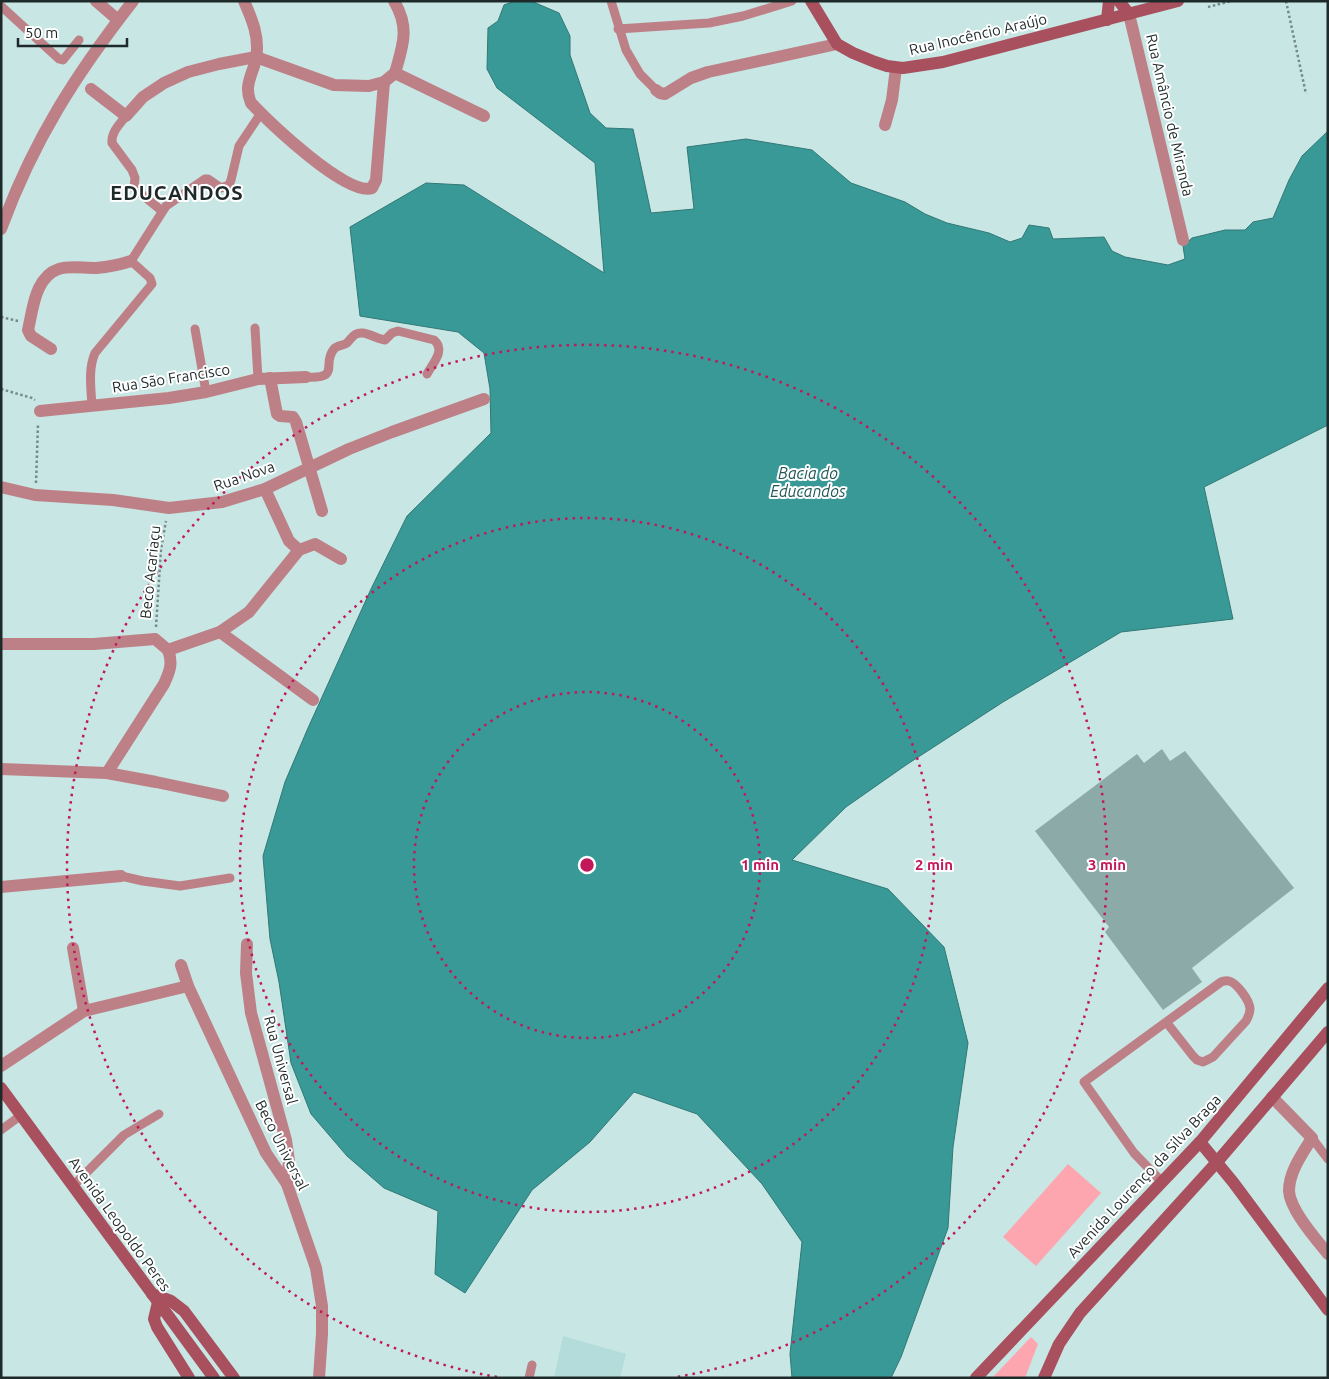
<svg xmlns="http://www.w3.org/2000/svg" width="1329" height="1379" viewBox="0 0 1329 1379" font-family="Ubuntu,sans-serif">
<rect width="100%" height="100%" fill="#c7e6e4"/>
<!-- built -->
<polygon fill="#b3dcda" points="563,1336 626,1354 620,1378 554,1378"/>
<!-- green -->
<g fill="#fea6b0">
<polygon points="1068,1164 1101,1193 1036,1266 1003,1237"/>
<polygon points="1031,1337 1038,1344 1025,1378 992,1378"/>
</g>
<!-- water -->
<polygon fill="#399997" stroke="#317876" points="515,1 531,1 559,13 570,36 570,55 590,113 606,128 633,129 651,213 694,209 687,147 746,139 812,150 851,183 905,202 925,214 947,223 989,233 1010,242 1022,238 1029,225 1049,228 1053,239 1104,237 1112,251 1125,257 1168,265 1185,259 1183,246 1192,238 1225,230 1245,230 1253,222 1273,218 1289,180 1302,156 1328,131 1328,425 1204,487 1233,619 1121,632 1003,702 906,765 846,807 792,860 888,889 944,947 968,1043 953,1147 948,1228 901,1357 891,1378 792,1378 790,1354 802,1242 762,1184 697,1114 634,1092 590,1142 532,1190 465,1293 435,1274 438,1211 384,1188 347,1156 311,1114 291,1063 279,982 270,939 263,856 285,782 308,728 371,589 407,516 491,433 490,389 484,353 458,332 360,316 350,227 426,183 464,185 604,273 595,163 497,88 487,69 488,28 498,21 504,5"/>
<!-- building -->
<polygon fill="#8caaa8" points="1162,749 1170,761 1185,751 1294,888 1192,968 1202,982 1163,1010 1105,932 1109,927 1035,831 1137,754 1144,763"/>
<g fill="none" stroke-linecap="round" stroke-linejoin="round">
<!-- path -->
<g stroke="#758a89" stroke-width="2.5" stroke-dasharray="2.5 2.5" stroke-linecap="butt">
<polyline points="1286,1 1306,94"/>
<polyline points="1208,7 1231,1"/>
<polyline points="1,317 18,321"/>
<polyline points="1,389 32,398 35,400"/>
<polyline points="36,483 38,424"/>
<polyline points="156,627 161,549 166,521"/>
</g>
<!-- lane -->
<g stroke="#be8087" stroke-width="9">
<polyline points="611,1 626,50 640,74 656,90"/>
<polyline points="1,6 59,59 63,60 79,40"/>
<polyline points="618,29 709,23 743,16 792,1"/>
<path d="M126 116C120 124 111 132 112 143L132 170 135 178 134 188 162 211"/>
<polyline points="255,328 258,379"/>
<polyline points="195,329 206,392"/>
<path d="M306 377C342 379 321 364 334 349 337 345 343 346 347 343 352 338 354 332 363 333 370 334 378 339 385 340L392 333 398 331 434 340C446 350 433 363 427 374"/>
<path d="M92 406C91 388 88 369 95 353L152 284 150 278 131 261 166 206 205 179H208L221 188 229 185 231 180 239 146 261 113"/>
<polyline points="121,876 143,881 180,886 230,878"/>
<polyline points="1,1130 20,1116"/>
<polyline points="1312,1138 1328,1159"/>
<path d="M1162 1182 1134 1153 1084 1082 1221 982C1224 981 1226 980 1229 981 1237 983 1250 1001 1250 1009 1250 1014 1248 1017 1246 1021L1213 1057 1203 1062 1197 1060 1193 1056 1167 1023"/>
<polyline points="73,1186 124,1135 159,1114"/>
<polyline points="529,1378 532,1365"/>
</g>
<!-- street -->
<g stroke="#be8087" stroke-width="12">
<polyline points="96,1 118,20"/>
<path d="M244 1C252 19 260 38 256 58 253 75 243 85 251 103 269 122 347 197 372 188L376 180 384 82"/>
<path d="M394 1C410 28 403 45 395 73"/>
<polyline points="1129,14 1183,240"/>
<polyline points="91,89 126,116 143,97 164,83 188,72 219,64 256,57 334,85 369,86 384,82 395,73 484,116"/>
<polyline points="656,90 660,93 665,94 691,78 708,72 837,44"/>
<polyline points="885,125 892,100 896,68"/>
<path d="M1 229C33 141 76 74 133 1"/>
<path d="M51 349 31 336 28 330C31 317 33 300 39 288 52 261 72 268 96 268 108 267 119 265 131 261"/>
<polyline points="270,378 277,414 280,416 293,417 296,422 322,511"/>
<polyline points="40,411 169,398 206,392 258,379 306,377"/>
<polyline points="1,487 35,495 113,500 169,508 222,502 265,489 349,449 392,432 484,399"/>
<polyline points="265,489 289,541 299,550"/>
<polyline points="220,632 313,700"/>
<polyline points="1,644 94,644 155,639 168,650 220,632 249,612 299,550 315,544 341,559"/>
<polyline points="1,769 107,773 156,782 223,796"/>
<path d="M107 773 164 684C170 671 173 663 168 650"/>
<polyline points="1,887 121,876"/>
<polyline points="247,944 246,973 251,1013 286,1140 289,1161 287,1184"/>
<polyline points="73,948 84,1011"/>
<polyline points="181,965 188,986 266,1153 287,1184 316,1268 322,1306 322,1334 319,1378"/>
<polyline points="1,1066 84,1011 188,986"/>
<path d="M1272 1097 1312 1138C1302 1154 1289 1172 1289 1191 1290 1210 1316 1239 1328 1254"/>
</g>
<!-- secondary -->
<g stroke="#a8505d" stroke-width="12">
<polyline points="811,1 837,44 853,53 875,62 887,66 903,68 943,62 1178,1"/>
<polyline points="1119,1 1129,14"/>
<polyline points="1107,20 1109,1"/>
<polyline points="1,1088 214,1378"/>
<polyline points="1200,1142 1233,1182 1328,1310"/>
<polyline points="152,1294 171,1301 184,1311 234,1378"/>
<polyline points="158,1302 154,1319 157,1327 189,1378"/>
<polyline points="976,1378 1200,1142 1328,988"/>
<polyline points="1044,1378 1059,1344 1080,1313 1217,1162 1328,1032"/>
</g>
</g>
<!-- distance rings -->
<g fill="none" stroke="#c2185b" stroke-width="2.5" stroke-dasharray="2.5 5">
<circle cx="587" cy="865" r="173"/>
<circle cx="587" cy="865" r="347"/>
<path d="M497 1377A520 520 0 1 1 677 1377"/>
</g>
<g text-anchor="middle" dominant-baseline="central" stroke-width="4" stroke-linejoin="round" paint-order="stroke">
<!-- street labels -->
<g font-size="15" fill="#1e2a29" stroke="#fff">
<text transform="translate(978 34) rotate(-13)">Rua Inocêncio Araújo</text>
<text transform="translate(1170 115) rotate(77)">Rua Amâncio de Miranda</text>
<text transform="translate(171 378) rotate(-9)">Rua São Francisco</text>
<text transform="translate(244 476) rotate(-19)">Rua Nova</text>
<text transform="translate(150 572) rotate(-84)">Beco Acariaçu</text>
<text transform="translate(281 1060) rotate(75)">Rua Universal</text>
<text transform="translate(282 1145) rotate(63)">Beco Universal</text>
<text transform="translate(1144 1176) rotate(-47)">Avenida Lourenço da Silva Braga</text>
<text transform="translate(120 1224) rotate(54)">Avenida Leopoldo Peres</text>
</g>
<!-- water labels -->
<g font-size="16" font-style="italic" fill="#235857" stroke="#fff">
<text x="808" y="473">Bacia do<tspan x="808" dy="18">Educandos</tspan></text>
</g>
<!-- district labels -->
<g font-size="20" font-weight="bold" letter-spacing="1" fill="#1e2a29" stroke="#fff">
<text x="177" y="192">EDUCANDOS</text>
</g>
</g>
<circle cx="587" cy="865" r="8" fill="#c2185b" stroke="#fff" stroke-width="2.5"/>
<g font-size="15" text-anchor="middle" font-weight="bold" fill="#c2185b" stroke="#fff" stroke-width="4" stroke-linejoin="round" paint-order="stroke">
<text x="760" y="870">1 min</text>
<text x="934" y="870">2 min</text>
<text x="1107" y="870">3 min</text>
</g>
<!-- border -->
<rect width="1329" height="1379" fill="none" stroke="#1e2a29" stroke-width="5"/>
<!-- scale -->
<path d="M18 38v8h109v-8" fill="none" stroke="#1e2a29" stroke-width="2.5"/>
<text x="25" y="38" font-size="15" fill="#1e2a29" stroke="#ffffff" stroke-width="4" paint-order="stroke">50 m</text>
</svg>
